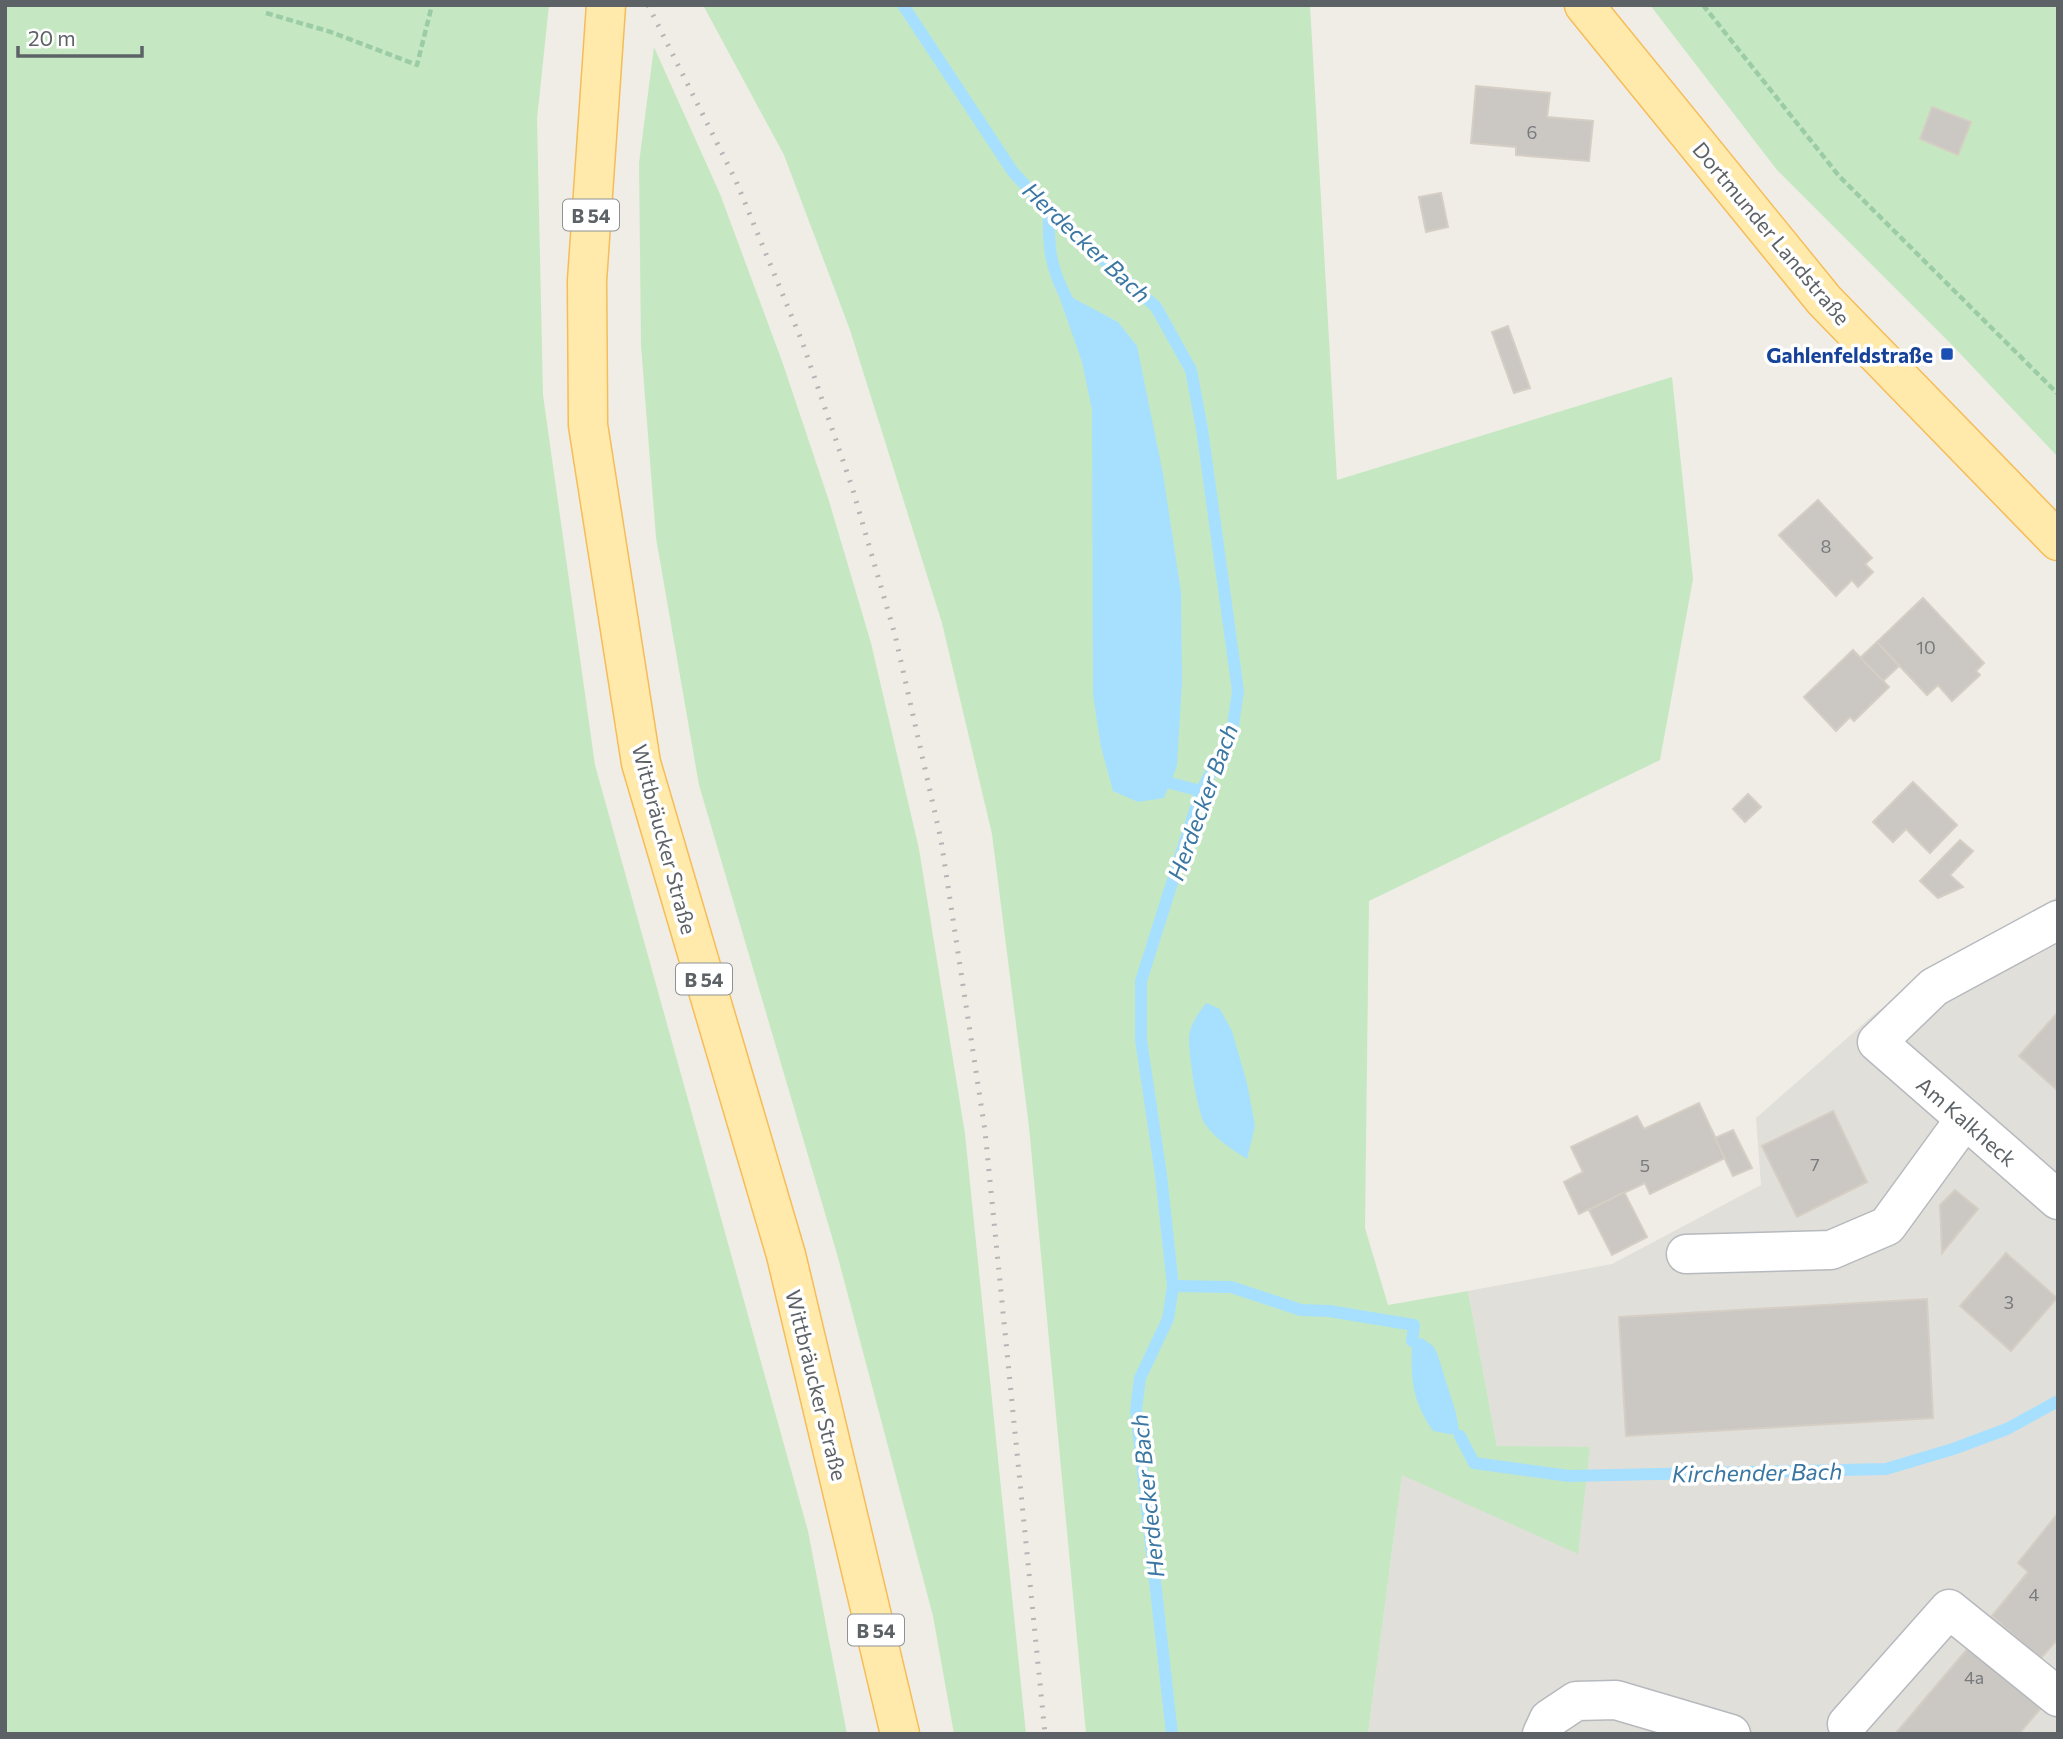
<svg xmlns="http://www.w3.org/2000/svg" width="2063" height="1739" viewBox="0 0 2063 1739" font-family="Commissioner,sans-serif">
<rect width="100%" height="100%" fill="#f0ede6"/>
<!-- industrial -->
<polygon fill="#e1dfda" points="2058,895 2058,1734 1368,1734 1402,1474 1578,1553 1497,1446 1468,1291 1612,1264 1761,1185 1756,1118 1878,1011 2037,916"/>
<!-- green -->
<g fill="#c5e8c2">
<polygon points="5,5 549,5 537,119 543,395 595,765 808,1531 847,1734 5,1734"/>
<polygon points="703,5 1310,5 1337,480 1672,377 1693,579 1660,760 1369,901 1365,1228 1388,1305 1468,1291 1497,1446 1590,1447 1578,1554 1402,1475 1368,1734 1086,1734 1029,1127 992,834 942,623 850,330 784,155"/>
<polygon points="1650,5 2058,5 2058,457 1952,345 1777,170"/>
<polygon points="654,47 720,194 782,361 829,501 871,643 919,849 965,1134 1026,1734 954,1734 933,1616 837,1254 699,785 656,538 641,345 639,163"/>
</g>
<!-- water -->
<g fill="#a7e0ff">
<polygon points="1073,298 1118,322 1137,346 1163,474 1181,592 1182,682 1177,766 1164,798 1138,802 1113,791 1101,747 1093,695 1092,410 1082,362 1060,299"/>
<path d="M1206 1003 1220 1009 1232 1031 1247 1083 1255 1126 1247 1159C1231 1149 1216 1139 1205 1124 1197 1113 1188 1051 1189 1037 1190 1024 1199 1013 1206 1003Z"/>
<path d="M1422 1338 1433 1346 1437 1353 1456 1413 1460 1436 1433 1431C1411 1399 1411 1379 1412 1341Z"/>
</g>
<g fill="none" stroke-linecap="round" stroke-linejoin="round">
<!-- stream -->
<g stroke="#a7e0ff" stroke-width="12">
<polyline points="903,5 1013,172 1049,211 1156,307 1191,370 1202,429 1238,691 1232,733 1201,791 1141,981 1141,1040 1161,1175 1173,1286 1168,1319 1140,1378 1136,1410 1172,1734"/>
<path d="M1049 211C1048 247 1050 267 1067 299"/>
<polyline points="1170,783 1201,791"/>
<polyline points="1173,1286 1231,1287 1301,1310 1329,1311 1414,1325 1412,1341"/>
<polyline points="1460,1436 1474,1463 1569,1476 1886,1469 1953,1449 2007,1429 2058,1401"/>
</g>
</g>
<!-- building -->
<g fill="#cbc7c3" stroke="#d5cec4" stroke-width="2">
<polygon points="1476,86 1550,93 1547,117 1593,121 1589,161 1516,155 1516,147 1471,143"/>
<polygon points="1932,107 1971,122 1958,155 1920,139"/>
<polygon points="1441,193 1448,227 1426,232 1419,197"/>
<polygon points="1508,326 1530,388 1514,393 1492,332"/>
<polygon points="1818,500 1872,558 1865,564 1873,572 1858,587 1852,580 1836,596 1779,535"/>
<polygon points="1923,598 1984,663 1976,671 1980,675 1952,701 1938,685 1927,695 1877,642"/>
<polygon points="1877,642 1899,666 1883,681 1860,658"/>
<polygon points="1853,650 1889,687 1854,721 1850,717 1836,731 1804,697"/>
<polygon points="1913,782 1957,825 1930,853 1906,829 1893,842 1873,822"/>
<polygon points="1748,794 1761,807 1745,822 1733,809"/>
<polygon points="1960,840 1973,851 1950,875 1963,887 1938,898 1920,881"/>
<polygon points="2058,1012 2058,1091 2019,1056"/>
<polygon points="1699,1103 1725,1158 1650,1194 1645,1183 1579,1214 1564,1182 1583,1172 1571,1147 1637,1116 1644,1129"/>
<polygon points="1833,1111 1867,1182 1797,1217 1762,1146"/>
<polygon points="1733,1130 1752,1168 1733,1176 1715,1138"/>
<polygon points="1955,1190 1978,1209 1942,1253 1940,1205"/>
<polygon points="1624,1192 1647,1237 1612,1255 1589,1210"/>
<polygon points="2006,1253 2057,1298 2011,1351 1960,1306"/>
<polygon points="1927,1299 1933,1418 1626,1436 1619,1317"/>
<polygon points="2058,1513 2058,1639 2040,1659 1992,1616 2028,1572 2018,1563"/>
<polygon points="1969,1647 2041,1708 2019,1734 1895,1734"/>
</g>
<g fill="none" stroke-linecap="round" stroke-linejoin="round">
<defs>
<g id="minor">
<polyline points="2058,920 1934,987 1877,1042 2058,1200"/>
<polyline points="1686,1254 1831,1250 1887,1226 1965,1119"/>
<polyline points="1847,1724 1949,1609 2058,1697"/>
<polyline points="1542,1734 1549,1719 1576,1701 1616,1700 1731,1734"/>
</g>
<g id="major">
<polyline points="606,5 587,281 588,425 641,763 786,1255 900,1734"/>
<polyline points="1584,5 1824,300 2058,541"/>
</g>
</defs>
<!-- minor casing -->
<use href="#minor" stroke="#b6b9bd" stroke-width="41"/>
<!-- major casing -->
<use href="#major" stroke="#f6bc58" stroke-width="41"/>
<!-- path -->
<g stroke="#9bcca5" stroke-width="4.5" stroke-dasharray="7 3.5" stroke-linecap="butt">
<polyline points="1703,5 1839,176 2058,394"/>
<polyline points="266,13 331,32 417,65 432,5"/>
</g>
<!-- minor -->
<use href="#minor" stroke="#fff" stroke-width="38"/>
<!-- major -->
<use href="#major" stroke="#ffeaac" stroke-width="38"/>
<!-- rail -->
<polyline stroke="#b4b5b6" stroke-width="5" stroke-dasharray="2 9" stroke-linecap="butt" points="648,5 736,181 803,344 852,487 895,635 941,840 985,1131 1045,1734"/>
</g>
<!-- markers -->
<rect fill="#1a4fb4" stroke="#fff" stroke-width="2.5" x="1940" y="347" width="14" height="14" rx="3.5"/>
<g text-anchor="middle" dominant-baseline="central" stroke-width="7" stroke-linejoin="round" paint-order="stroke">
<!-- number labels -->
<g font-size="18" fill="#787b7e">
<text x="1532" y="132">6</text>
<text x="1826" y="546">8</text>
<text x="1926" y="647">10</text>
<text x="1815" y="1164">7</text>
<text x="1645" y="1165">5</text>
<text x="2009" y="1302">3</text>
<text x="2034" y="1594">4</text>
<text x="1974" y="1677">4a</text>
</g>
<!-- shield labels -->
<g fill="#fff" stroke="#8e9195" stroke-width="2">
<rect x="563" y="199.5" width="56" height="31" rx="5"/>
<rect x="676" y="963.5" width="56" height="31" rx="5"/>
<rect x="848" y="1614.5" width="56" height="31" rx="5"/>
</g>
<g font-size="19" font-weight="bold" fill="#5d6267">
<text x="591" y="215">B 54</text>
<text x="704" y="979">B 54</text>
<text x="876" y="1630">B 54</text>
</g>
<!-- street labels -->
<g font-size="21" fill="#5d6267" stroke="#fff">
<text transform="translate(1772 233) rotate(50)">Dortmunder Landstraße</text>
<text transform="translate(665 839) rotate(75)">Wittbräucker Straße</text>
<text transform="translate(1967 1121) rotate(41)">Am Kalkheck</text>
<text transform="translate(817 1385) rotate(76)">Wittbräucker Straße</text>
</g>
<!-- transit labels -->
<g font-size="21" font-weight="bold" fill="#164399" stroke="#fff" text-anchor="end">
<text x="1933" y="354">Gahlenfeldstraße</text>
</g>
<!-- water labels -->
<g font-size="23" font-style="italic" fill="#3a77a3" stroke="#fff">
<text transform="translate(1087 242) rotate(43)">Herdecker Bach</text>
<text transform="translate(1202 802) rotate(-70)">Herdecker Bach</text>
<text transform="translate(1757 1472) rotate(-1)">Kirchender Bach</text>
<text transform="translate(1147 1496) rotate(-96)">Herdecker Bach</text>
</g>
</g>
<!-- border -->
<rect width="2063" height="1739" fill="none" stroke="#5d6267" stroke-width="14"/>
<!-- scale -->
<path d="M18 46v10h124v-10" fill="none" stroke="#5d6267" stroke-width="3.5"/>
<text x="28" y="46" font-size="21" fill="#5d6267" stroke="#ffffff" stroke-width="5" paint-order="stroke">20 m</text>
</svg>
